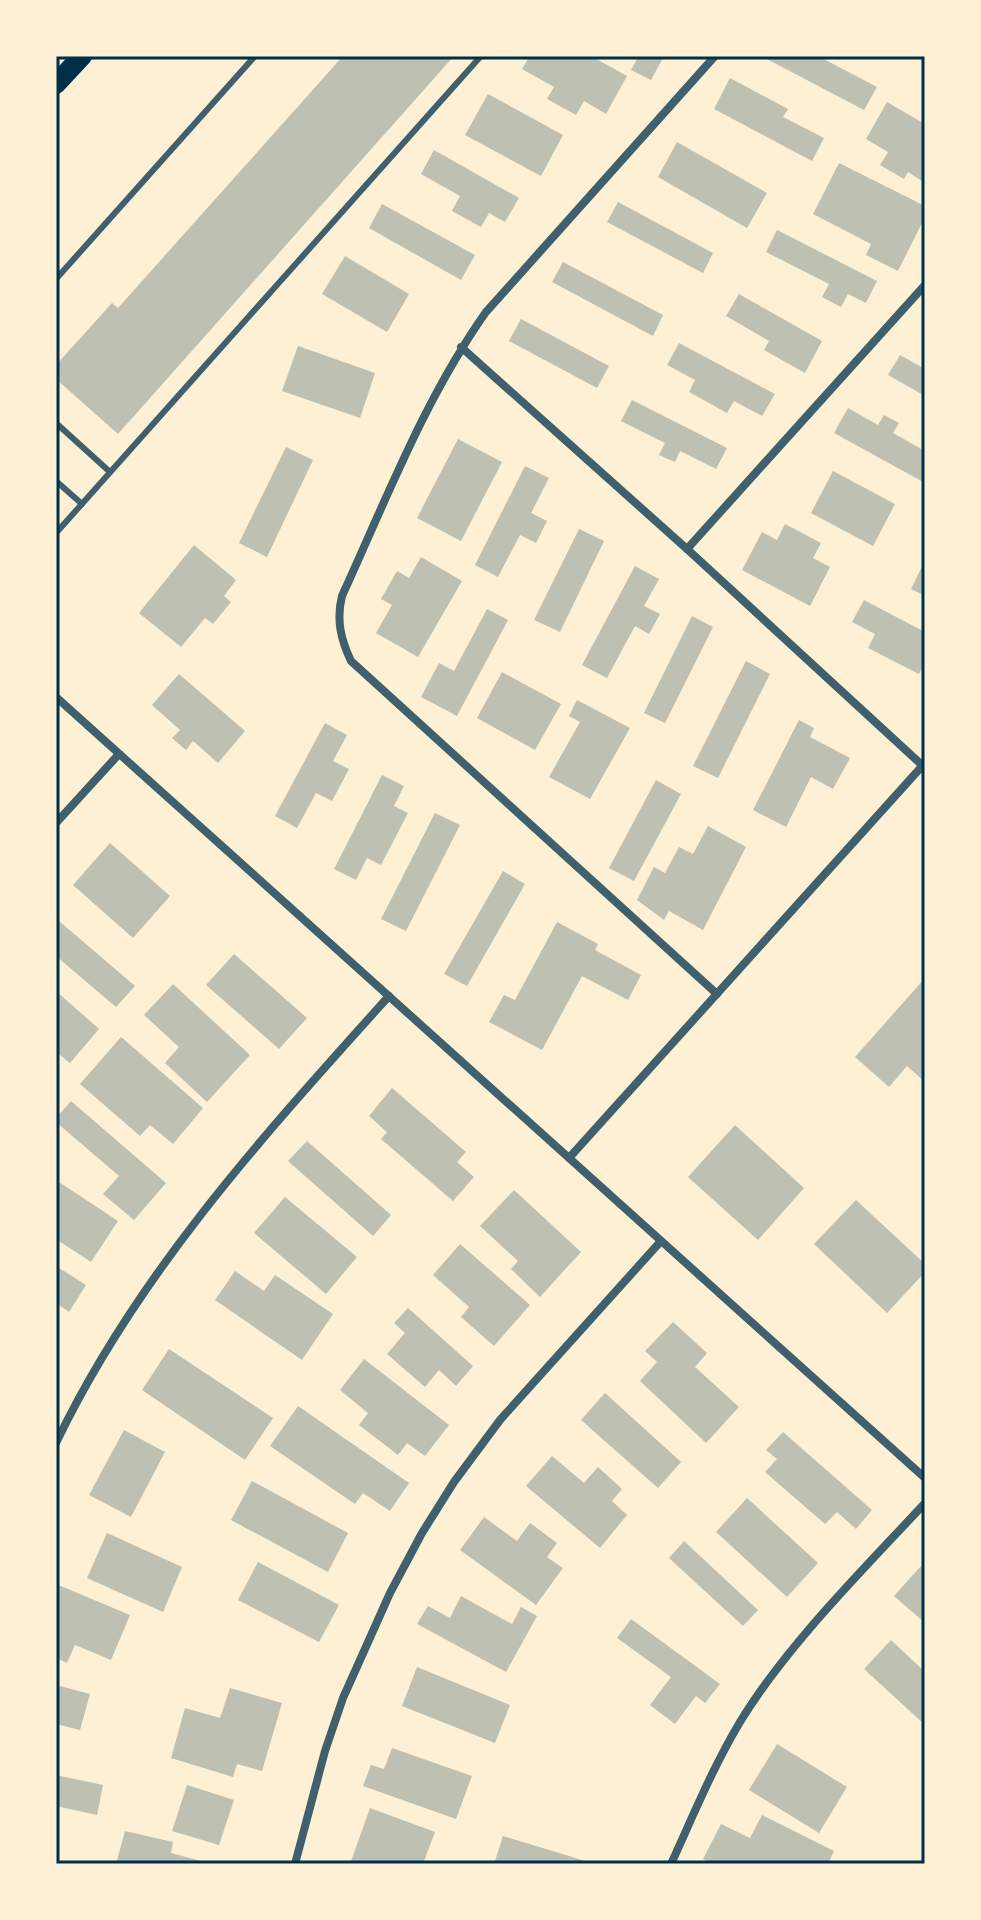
<svg xmlns="http://www.w3.org/2000/svg" width="981" height="1920" viewBox="0 0 981 1920" font-family="'Source Sans 3',sans-serif">
<rect width="100%" height="100%" fill="#fdf0d5"/>
<!-- building -->
<g fill="#bec0b2">
<polygon points="343,56 454,56 118,434 56,379 56,365 112,303 118,308"/>
<polygon points="530,56 591,56 627,76 606,114 584,101 576,115 547,99 554,87 522,69"/>
<polygon points="632,56 664,56 651,80 631,70 637,59"/>
<polygon points="761,56 818,56 877,87 864,110"/>
<polygon points="730,78 788,109 783,117 824,138 812,161 714,109"/>
<polygon points="488,94 563,135 541,176 465,135"/>
<polygon points="887,102 925,124 925,183 908,172 904,179 880,165 888,152 866,139"/>
<polygon points="677,142 767,193 747,228 658,177"/>
<polygon points="434,150 519,198 505,222 489,213 481,227 452,211 460,196 421,174"/>
<polygon points="839,163 925,206 925,217 898,271 866,255 871,244 813,214"/>
<polygon points="618,202 713,253 703,273 607,222"/>
<polygon points="382,204 475,255 461,280 369,228"/>
<polygon points="777,230 877,281 866,303 848,294 841,307 822,297 829,284 766,252"/>
<polygon points="345,256 409,294 387,332 322,294"/>
<polygon points="563,262 663,315 653,336 552,282"/>
<polygon points="739,294 822,341 805,373 764,350 769,341 726,316"/>
<polygon points="521,319 609,366 597,388 509,341"/>
<polygon points="679,343 775,394 762,416 734,401 727,413 689,392 695,380 667,365"/>
<polygon points="298,346 375,373 360,418 282,391"/>
<polygon points="900,355 925,369 925,396 888,375"/>
<polygon points="632,400 727,448 716,469 680,451 675,462 659,455 665,443 621,421"/>
<polygon points="848,408 878,425 884,415 899,423 893,433 925,451 925,483 834,433"/>
<polygon points="458,439 502,462 461,541 417,518"/>
<polygon points="286,447 313,460 267,557 239,543"/>
<polygon points="525,466 549,478 531,513 547,521 536,543 520,535 498,577 475,565"/>
<polygon points="833,471 895,504 873,546 811,513"/>
<polygon points="785,524 821,543 813,558 830,567 810,606 742,570 762,532 777,540"/>
<polygon points="579,529 604,541 560,632 534,620"/>
<polygon points="194,545 236,580 224,596 231,602 213,624 205,618 181,647 139,613"/>
<polygon points="421,557 462,581 418,657 376,633 392,605 381,599 397,571 409,578"/>
<polygon points="925,560 925,596 911,589"/>
<polygon points="635,566 659,579 644,606 660,614 649,634 635,626 607,678 582,665"/>
<polygon points="864,600 925,632 925,662 919,674 868,648 875,634 852,622"/>
<polygon points="487,609 508,620 457,716 421,697 439,663 454,671"/>
<polygon points="692,616 713,627 665,723 644,713"/>
<polygon points="746,661 770,674 718,778 693,766"/>
<polygon points="502,672 561,704 535,750 477,718"/>
<polygon points="179,674 245,731 218,763 193,741 186,750 172,738 180,730 152,705"/>
<polygon points="577,700 630,728 590,799 549,777 580,722 569,716"/>
<polygon points="799,720 814,728 810,737 850,758 833,789 811,777 786,827 753,810"/>
<polygon points="325,723 347,735 333,761 349,769 332,801 316,793 297,828 275,816"/>
<polygon points="382,775 404,786 394,806 408,813 381,865 367,858 356,880 334,869"/>
<polygon points="656,780 681,794 634,881 609,868"/>
<polygon points="435,813 460,825 406,931 381,919"/>
<polygon points="708,826 746,847 703,930 669,911 664,920 637,900 654,867 665,873 679,847 693,854"/>
<polygon points="110,843 170,896 133,938 73,885"/>
<polygon points="503,871 525,884 467,986 444,974"/>
<polygon points="59,921 135,986 116,1007 56,956 56,925"/>
<polygon points="557,922 598,944 595,950 641,975 628,1000 582,976 542,1050 489,1022 504,995 515,1000"/>
<polygon points="234,954 307,1018 279,1049 206,985"/>
<polygon points="925,978 925,1082 907,1066 889,1087 855,1057"/>
<polygon points="173,984 250,1055 207,1102 165,1063 179,1047 144,1015"/>
<polygon points="56,991 99,1029 70,1063 56,1052"/>
<polygon points="121,1037 203,1108 173,1144 150,1125 140,1136 80,1084"/>
<polygon points="392,1088 466,1152 457,1162 474,1177 453,1201 381,1139 387,1132 369,1116"/>
<polygon points="71,1101 166,1183 134,1220 103,1194 119,1176 56,1122 56,1118"/>
<polygon points="735,1125 804,1188 758,1240 688,1177"/>
<polygon points="307,1141 391,1215 373,1236 288,1161"/>
<polygon points="56,1180 118,1221 91,1262 56,1239"/>
<polygon points="514,1190 581,1252 540,1297 511,1269 518,1261 480,1226"/>
<polygon points="285,1197 357,1257 326,1294 254,1233"/>
<polygon points="856,1200 925,1264 925,1272 887,1313 814,1244"/>
<polygon points="460,1244 530,1305 494,1346 461,1317 469,1307 433,1275"/>
<polygon points="56,1266 86,1285 69,1312 56,1303"/>
<polygon points="235,1271 264,1291 275,1275 333,1314 302,1360 215,1300"/>
<polygon points="408,1308 473,1366 456,1386 439,1370 425,1387 387,1354 405,1333 394,1323"/>
<polygon points="673,1322 707,1353 695,1367 739,1407 706,1443 640,1381 657,1362 645,1351"/>
<polygon points="169,1349 273,1418 245,1460 142,1390"/>
<polygon points="364,1359 449,1425 425,1456 407,1443 398,1455 359,1425 368,1413 340,1390"/>
<polygon points="605,1393 681,1462 658,1488 581,1420"/>
<polygon points="298,1406 409,1483 390,1511 363,1493 355,1504 270,1446"/>
<polygon points="124,1430 165,1452 131,1517 89,1495"/>
<polygon points="783,1432 872,1510 856,1529 837,1512 825,1524 765,1472 777,1459 766,1450"/>
<polygon points="552,1456 584,1483 598,1467 622,1489 612,1501 627,1515 600,1548 526,1486"/>
<polygon points="252,1481 348,1533 328,1572 231,1520"/>
<polygon points="747,1498 818,1563 787,1597 716,1532"/>
<polygon points="484,1517 517,1541 530,1523 557,1543 547,1557 563,1568 536,1605 460,1550"/>
<polygon points="107,1533 182,1567 163,1612 87,1578"/>
<polygon points="684,1541 758,1610 743,1626 669,1558"/>
<polygon points="258,1562 339,1605 319,1642 238,1600"/>
<polygon points="921,1566 925,1570 925,1623 894,1596"/>
<polygon points="56,1584 130,1615 111,1660 75,1645 67,1663 56,1658"/>
<polygon points="461,1596 512,1624 521,1607 537,1616 506,1672 417,1624 428,1606 450,1618"/>
<polygon points="631,1619 720,1684 705,1703 696,1696 675,1724 650,1705 671,1677 617,1638"/>
<polygon points="891,1640 925,1672 925,1725 864,1669"/>
<polygon points="417,1667 510,1705 495,1743 402,1706"/>
<polygon points="56,1685 90,1694 80,1730 56,1724"/>
<polygon points="230,1688 282,1703 262,1771 237,1764 233,1777 171,1758 185,1708 220,1718"/>
<polygon points="777,1744 847,1787 819,1833 749,1790"/>
<polygon points="392,1748 472,1776 456,1819 363,1786 371,1765 384,1769"/>
<polygon points="56,1775 103,1785 97,1815 56,1806"/>
<polygon points="187,1785 234,1800 219,1845 172,1831"/>
<polygon points="370,1808 435,1832 423,1864 350,1864"/>
<polygon points="762,1815 834,1851 828,1864 712,1864 703,1859 721,1824 750,1838"/>
<polygon points="125,1831 173,1842 171,1853 212,1864 116,1864"/>
<polygon points="503,1836 592,1863 592,1864 494,1864"/>
</g>
<g fill="none" stroke-linecap="round" stroke-linejoin="round">
<!-- service -->
<g stroke="#3f606c" stroke-width="6">
<polyline points="56,279 255,56"/>
<polyline points="56,423 110,472"/>
<polyline points="56,481 82,504"/>
<polyline points="56,533 481,56"/>
</g>
<!-- minor -->
<g stroke="#3f606c" stroke-width="8">
<path d="M715 56 486 312C425 398 386 500 342 596 336 620 341 640 351 661L717 994"/>
<polyline points="461,347 687,549 923,766"/>
<polyline points="687,549 925,285"/>
<polyline points="56,697 925,1478"/>
<polyline points="56,823 119,754"/>
<polyline points="569,1158 924,764"/>
<path d="M56 1443C137 1274 264 1135 389 996"/>
<polyline points="295,1864 325,1751 343,1698 390,1593 422,1533 454,1482 500,1420 661,1241"/>
<path d="M671 1864C693 1816 713 1767 740 1722 787 1645 864 1569 925 1503"/>
</g>
<!-- primary -->
<polyline stroke="#003049" stroke-width="20" points="56,84 82,56"/>
</g>
<!-- border -->
<rect width="981" height="1920" fill="none" stroke="#fdf0d5" stroke-width="116"/>
<rect x="58" y="58" width="865" height="1804" fill="none" stroke="#003049" stroke-width="3"/>
</svg>
